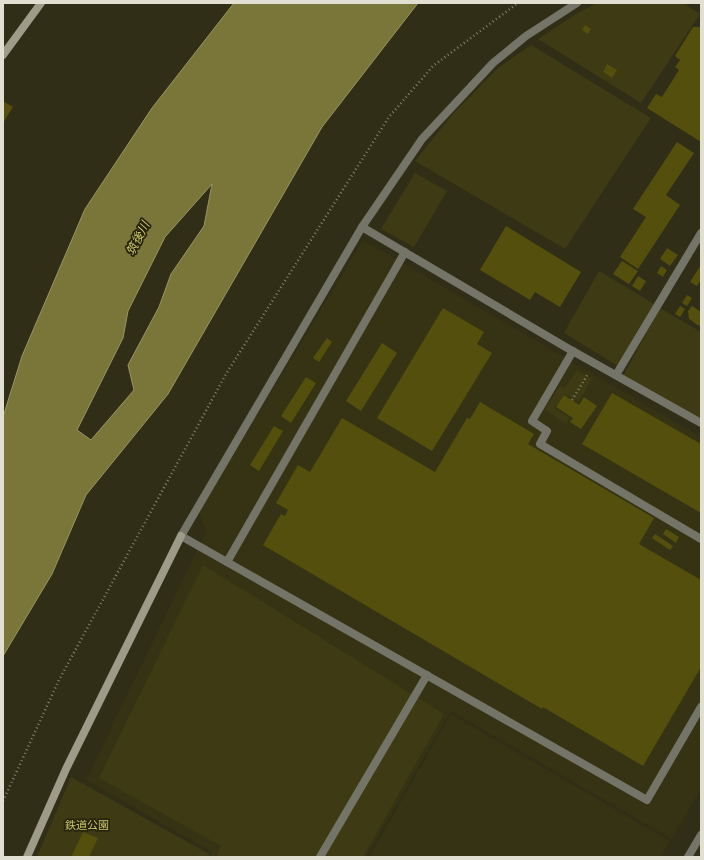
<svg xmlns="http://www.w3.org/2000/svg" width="704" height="860" viewBox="0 0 704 860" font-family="Commissioner,'Noto Sans JP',sans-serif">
<rect width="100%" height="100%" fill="#302e17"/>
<!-- built -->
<g fill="#363314">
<polygon points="363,240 701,437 701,788 672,839 451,711 366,857 210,857 212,852 86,780 206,532 199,512"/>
<polygon points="451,714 670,841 660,857 369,857"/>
</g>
<!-- green -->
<g fill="#3e3a14">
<polygon points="598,3 683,3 700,14 641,103 538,39 579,12"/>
<polygon points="531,45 651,118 565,249 415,161 452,115 498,68"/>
<polygon points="415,173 447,191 414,247 381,229"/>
<polygon points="599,271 654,304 618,366 564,333"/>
<polygon points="660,308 701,332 701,419 623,376"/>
<polygon points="577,370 592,379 578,402 565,394 554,408 570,418 566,424 545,409 560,386 565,388"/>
<polygon points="203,565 444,714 363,857 216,857 221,846 99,778"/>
<polygon points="71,777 209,854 208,857 37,857"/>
</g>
<!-- water -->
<path fill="#7a7538" stroke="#999566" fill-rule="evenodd" d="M234 3H418L322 127 168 394 86 495 52 574 3 656V417L22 356 85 209 152 108ZM212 184 204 226 171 274 159 307 128 365 134 390 91 440 77 430 123 338 128 311 165 237Z"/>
<!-- building -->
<g fill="#544f0c">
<polygon points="585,25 591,29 588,34 582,30"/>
<polygon points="701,25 701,142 647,108 656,94 662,97 679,70 675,67 680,60 675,56 693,27 700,27"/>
<polygon points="607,64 617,70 612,78 603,72"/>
<polygon points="3,101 13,107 3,123"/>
<polygon points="677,142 694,153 666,195 680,205 638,269 620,257 646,217 633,209"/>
<polygon points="506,226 581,272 560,307 535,292 530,300 480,270"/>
<polygon points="667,248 678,255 670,266 660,259"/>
<polygon points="622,261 638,271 629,284 613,274"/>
<polygon points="701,265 701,280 697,286 690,282"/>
<polygon points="661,266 667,270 663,277 657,273"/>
<polygon points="638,276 646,281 640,291 632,286"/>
<polygon points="687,295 692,298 687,306 682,303"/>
<polygon points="680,306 685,309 680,317 675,314"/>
<polygon points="692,306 701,312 701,323 699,326 689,319 688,311"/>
<polygon points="443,308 484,332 477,344 492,353 432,451 377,418"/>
<polygon points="327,338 332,342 319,362 313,358"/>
<polygon points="382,343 397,353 361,411 346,401"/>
<polygon points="306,377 316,383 291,423 281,416"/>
<polygon points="612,393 701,444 701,513 582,444"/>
<polygon points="564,395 579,405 584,397 597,406 581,429 570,422 573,418 556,407"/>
<polygon points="480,402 534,434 528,444 654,518 639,544 701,580 701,667 643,766 543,707 542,709 263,545 281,514 285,516 288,510 276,503 298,465 310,472 342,418 435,472 467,418 470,419"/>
<polygon points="274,426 283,431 259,471 250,465"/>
<polygon points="666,529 679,537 676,543 663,534"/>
<polygon points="655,534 673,546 670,550 652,538"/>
<polygon points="83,832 98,838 89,857 71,857"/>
</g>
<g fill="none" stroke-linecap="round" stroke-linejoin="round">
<!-- path -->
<g stroke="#858371" stroke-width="2.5" stroke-dasharray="1 3" stroke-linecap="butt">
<polyline points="572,400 588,374"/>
<polyline points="3,801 59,680 226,374 389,117 433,66 518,3"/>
</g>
<!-- lane -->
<g stroke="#747468" stroke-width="8">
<polyline points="573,351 532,421 547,431 540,444 701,539"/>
<polyline points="616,375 701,233"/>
<polyline points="181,536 647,800 701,707"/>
<polyline points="227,562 405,252"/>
<polyline points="320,857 427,675"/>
</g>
<!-- street -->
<g stroke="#747468" stroke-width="8">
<polyline points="362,227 569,349 701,423"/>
<polyline points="181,536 362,227 422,139 493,63 526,36 577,3"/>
<polyline points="688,857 701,835"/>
</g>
<!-- secondary -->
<g stroke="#9d9c89" stroke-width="8">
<polyline points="3,55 41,3"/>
<polyline points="27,857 66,769 181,536"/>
</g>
</g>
<g text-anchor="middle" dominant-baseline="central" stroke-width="3.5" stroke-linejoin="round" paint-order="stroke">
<!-- park labels -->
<g font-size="11" fill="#cac369" stroke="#26240d">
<text x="87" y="824">鉄道公園</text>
</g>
<!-- water labels -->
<g font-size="12" font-style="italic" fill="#cfc86e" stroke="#26240d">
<text transform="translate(137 238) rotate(-63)">筑後川</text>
</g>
</g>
<!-- border -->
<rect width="704" height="860" fill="none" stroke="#e0dfd1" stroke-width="8"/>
</svg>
